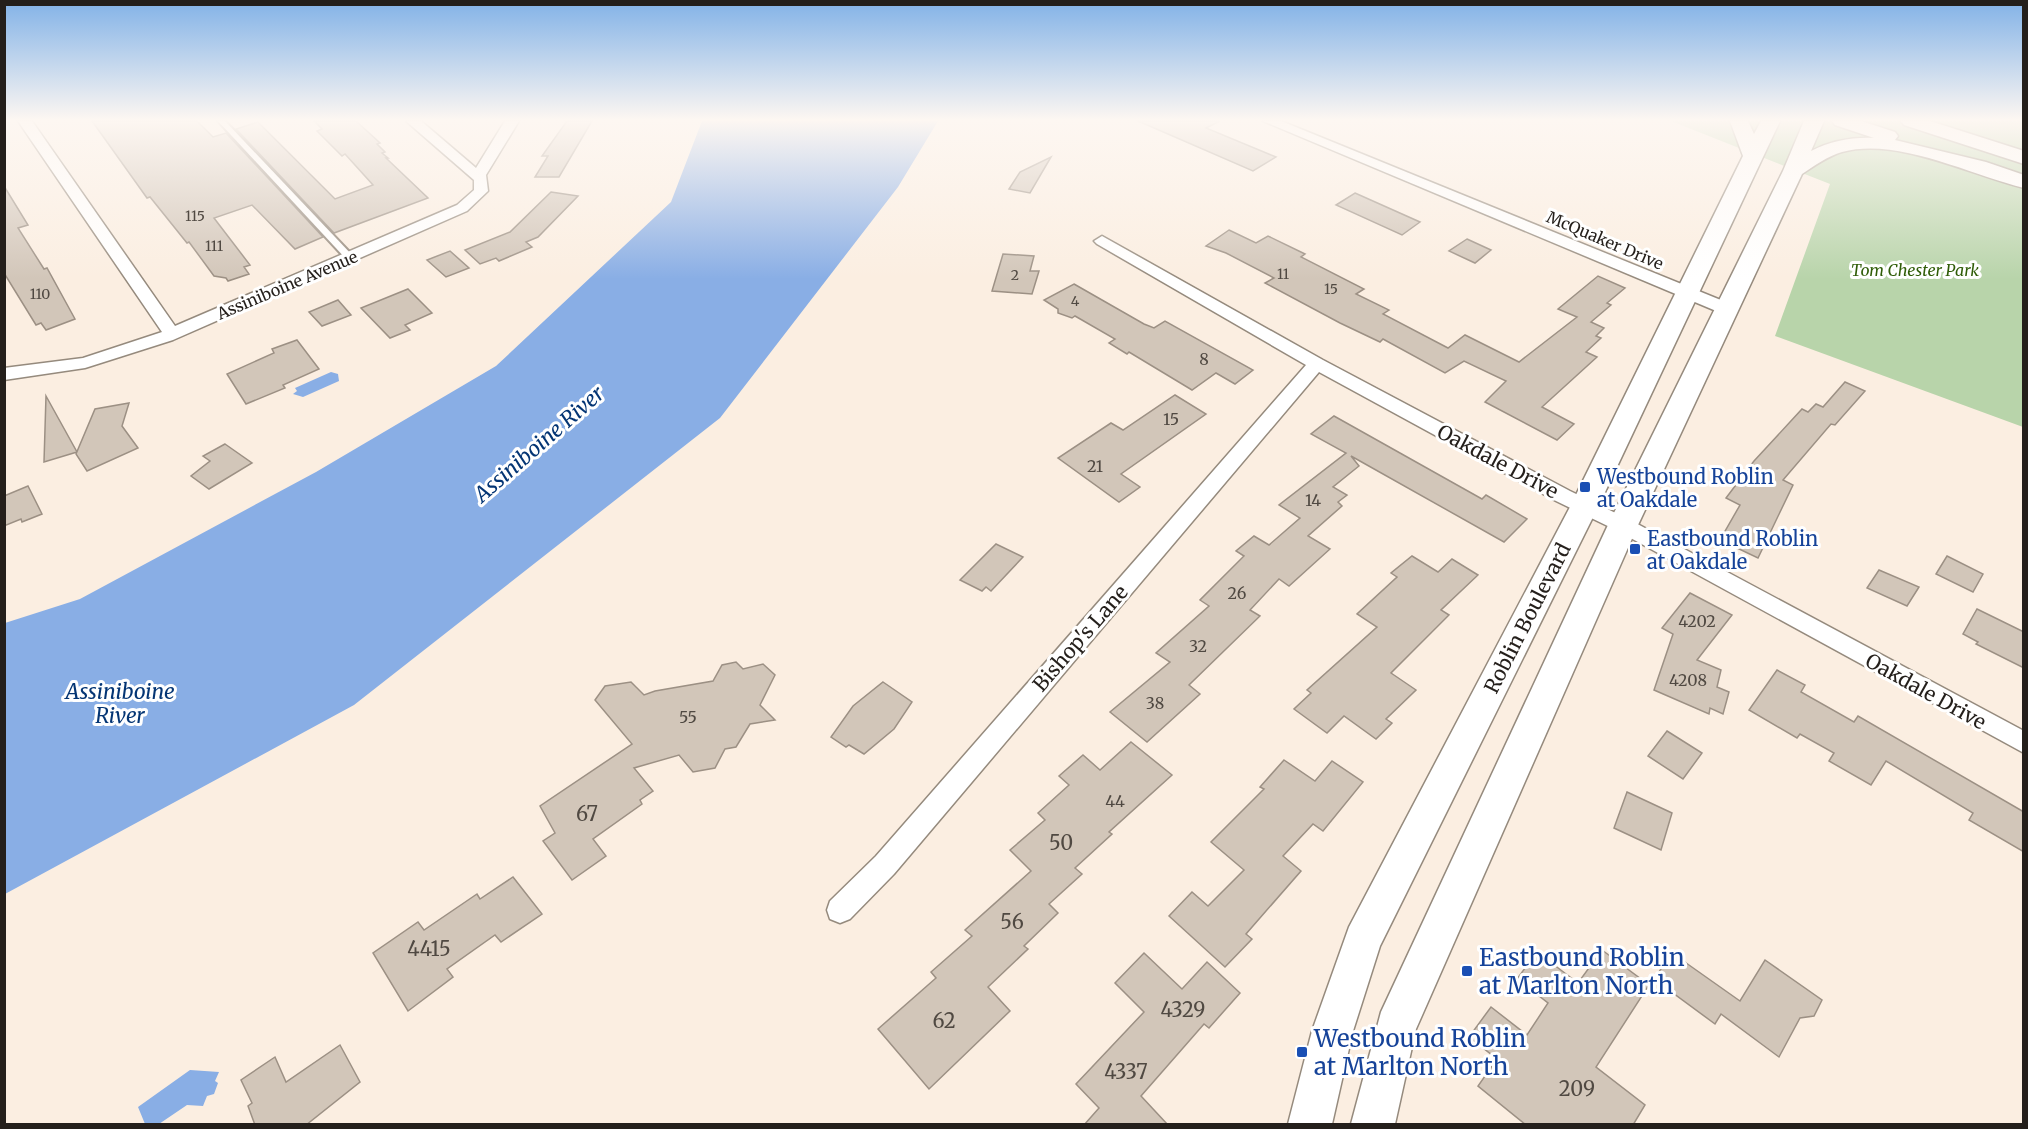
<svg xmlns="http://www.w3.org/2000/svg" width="2028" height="1129" viewBox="0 0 2028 1129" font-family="Merriweather,serif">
<rect width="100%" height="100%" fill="#fbeee1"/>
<!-- green -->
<polygon fill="#b8d4aa" points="1671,121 2023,121 2023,427 1775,336 1830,184"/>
<!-- water -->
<g fill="#89aee5">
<polygon points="702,121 938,121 898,187 720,418 354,705 5,894 5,623 80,599 316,472 496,366 671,202"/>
<polygon points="331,372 338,374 339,381 303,397 293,394 297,391 295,388"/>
<polygon points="190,1070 219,1072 215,1081 218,1083 214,1094 207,1096 203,1106 187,1105 159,1124 145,1124 138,1107"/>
</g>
<!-- building -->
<g fill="#d2c6b9" stroke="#9c9084" stroke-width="1.5">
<polygon points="92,121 197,121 213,137 226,133 323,237 295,249 252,205 214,218 250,265 244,267 249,274 228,281 226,278 214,276 189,242 187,243 150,197 147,198"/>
<polygon points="314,121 356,121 380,143 377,144 385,152 382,153 388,158 386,158 428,198 334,233 236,129 258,122 335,199 373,185 345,154 342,156 317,131 322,129"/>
<polygon points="567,121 592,121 559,177 535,177 548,156 542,156"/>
<polygon points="1138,121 1220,121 1206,128 1276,157 1253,171"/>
<polygon points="1051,157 1030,193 1009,189 1020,172"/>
<polygon points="4,186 28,225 18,228 44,269 47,268 75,319 46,330 41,323 36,325 4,273"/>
<polygon points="551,192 578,196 538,237 526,242 532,247 499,261 496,258 480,264 465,250 510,232"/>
<polygon points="1355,193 1420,222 1402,235 1336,205"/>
<polygon points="1229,230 1256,243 1268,236 1305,254 1301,257 1364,289 1356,294 1389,310 1383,314 1448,348 1465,335 1519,362 1577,317 1558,309 1598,276 1625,288 1607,303 1611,305 1591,322 1604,328 1596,336 1601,338 1586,352 1597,357 1542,407 1574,424 1557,440 1485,402 1506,381 1464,361 1445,373 1383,339 1380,342 1340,323 1265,283 1274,278 1226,253 1206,246"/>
<polygon points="1467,239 1491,250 1475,263 1449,251"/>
<polygon points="450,251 469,268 446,277 427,260"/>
<polygon points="1003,254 1034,256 1030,271 1039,271 1032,294 992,291"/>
<polygon points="1074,284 1144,324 1154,328 1165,321 1253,370 1235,384 1216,373 1192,390 1129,352 1127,354 1109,343 1115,339 1075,316 1072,318 1058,313 1058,309 1044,300"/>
<polygon points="408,289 432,313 405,325 410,330 390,338 361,308"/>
<polygon points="338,300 351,315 322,326 309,312"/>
<polygon points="297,340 319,369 283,385 285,388 246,404 227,374 274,353 272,349"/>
<polygon points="1845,382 1865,391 1835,425 1831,424 1783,480 1793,485 1758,558 1720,540 1740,505 1726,498 1754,461 1802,409 1808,412 1816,404 1823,407"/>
<polygon points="1175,395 1206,414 1121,474 1140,487 1119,502 1058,458 1111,423 1123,430"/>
<polygon points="46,396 77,452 44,462"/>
<polygon points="129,403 122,426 138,448 87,471 76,454 95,409"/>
<polygon points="1334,416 1482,499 1486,495 1527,519 1504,542 1351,456 1359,466 1333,487 1347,495 1338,502 1342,506 1308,536 1330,549 1289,586 1279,579 1250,610 1260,616 1189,685 1200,694 1147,742 1110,712 1170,662 1156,653 1209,606 1200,600 1244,556 1236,551 1254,536 1269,545 1300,518 1279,505 1346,453 1311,434"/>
<polygon points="225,444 252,463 209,489 191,476 210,461 203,456"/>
<polygon points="28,486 42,514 22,522 21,519 4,526 4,496"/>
<polygon points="996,544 1023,557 991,591 986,587 982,591 960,580"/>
<polygon points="1412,556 1438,572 1452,559 1478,575 1441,610 1449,615 1391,673 1416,690 1386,719 1392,723 1376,739 1344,716 1327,733 1294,709 1311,693 1307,690 1377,627 1357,614 1397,577 1391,573"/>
<polygon points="1947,556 1983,574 1973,592 1936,574"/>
<polygon points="1879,570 1919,587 1907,606 1867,588"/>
<polygon points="1690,593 1732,615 1697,660 1721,670 1717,687 1729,692 1723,714 1710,708 1709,714 1654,690 1673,634 1662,628"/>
<polygon points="1977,609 2024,632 2024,668 1976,644 1978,642 1963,634"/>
<polygon points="736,662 743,669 763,664 775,675 760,705 775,720 750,724 736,747 725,749 715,768 693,772 679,755 634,768 653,791 640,800 642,804 593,839 606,856 572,880 543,841 555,833 540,806 632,744 595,700 605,686 631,682 644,695 655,691 713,681 722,665"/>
<polygon points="1777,670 1805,685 1801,692 1854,722 1858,716 2024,812 2024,852 1969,820 1973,813 1886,761 1871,785 1829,761 1834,753 1800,734 1797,738 1749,710"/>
<polygon points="883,682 912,702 894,729 864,754 849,745 846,747 831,737 853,706"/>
<polygon points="1667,731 1702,753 1683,779 1648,756"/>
<polygon points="1131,742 1172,775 1109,832 1112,834 1075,868 1082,874 1049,904 1058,913 1024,946 1028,949 988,987 1010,1011 929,1089 878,1029 936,978 931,972 972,936 965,930 1031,871 1010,850 1045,820 1038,813 1069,785 1059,776 1083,755 1100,770"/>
<polygon points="1284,760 1315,781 1332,761 1363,782 1323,831 1313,824 1283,856 1301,871 1246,934 1252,939 1225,967 1169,916 1192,892 1208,906 1244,870 1211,842 1264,789 1260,787"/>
<polygon points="1627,792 1672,813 1661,850 1614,828"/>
<polygon points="513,877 542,914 501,942 495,935 447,969 453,977 408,1011 373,953 418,922 424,930 477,894 480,899"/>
<polygon points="1602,950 1649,985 1596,1067 1645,1105 1633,1125 1526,1125 1478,1086 1497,1059 1469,1037 1491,1007 1527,1035 1548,1003 1517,979 1537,952 1578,983"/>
<polygon points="1144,953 1182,989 1207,962 1240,993 1209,1028 1204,1024 1141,1096 1168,1125 1084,1125 1099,1108 1076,1084 1144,1012 1115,983"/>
<polygon points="1672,953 1740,1001 1765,960 1822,1000 1814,1016 1800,1018 1779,1057 1721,1014 1715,1024 1654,979"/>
<polygon points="340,1045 360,1082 306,1125 255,1125 248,1106 252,1103 241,1080 275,1057 286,1082"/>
</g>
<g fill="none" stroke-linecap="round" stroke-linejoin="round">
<defs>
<polygon id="lane" points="218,121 225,121 353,256 353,260 347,260"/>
<g id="street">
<polygon points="18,121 32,121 175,326 457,205 474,190 474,180 406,121 421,121 476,168 505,121 519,121 486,175 488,191 467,211 173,340 85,368 4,380 4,368 83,358 162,332"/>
<polygon points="1263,121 1281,121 1733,305 1735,309 1733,313 1721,313"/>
<polygon points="1102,236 1323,360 1570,491 1630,520 2024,731 2024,753 1616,530 1556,501 1319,372 894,874 850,919 840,923 830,919 827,910 830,901 876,856 1306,365 1097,244 1094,241"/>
</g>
<g id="secondary">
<polygon points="1730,121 1748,121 1754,134 1761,121 1780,121 1598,507 1380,946 1353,1031 1332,1124 1288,1124 1312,1031 1349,927 1570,507 1743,156"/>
<path d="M1804 121H1824L1811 151C1831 141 1852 137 1874 138L1835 125 1832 121H1861L1895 132 1898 136 1895 140 1986 162 2024 175V188C1970 175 1898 137 1842 152 1828 156 1814 166 1802 174L1638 525 1416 1029 1395 1124H1351L1381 1012 1608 525 1783 171Z"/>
<polygon points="1901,121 1930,121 2024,151 2024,164 1904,125"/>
</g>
</defs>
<!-- lane casing -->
<use href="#lane" stroke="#958a7d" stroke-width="4"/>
<!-- street casing -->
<use href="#street" stroke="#958a7d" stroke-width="3"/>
<!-- secondary casing -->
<use href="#secondary" stroke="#958a7d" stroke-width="3"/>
<!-- lane -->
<use href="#lane" fill="#fff" fill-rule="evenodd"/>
<!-- street -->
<use href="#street" fill="#fff" fill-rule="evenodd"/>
<!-- secondary -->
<use href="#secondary" fill="#fff" fill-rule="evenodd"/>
</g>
<!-- sky -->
<linearGradient id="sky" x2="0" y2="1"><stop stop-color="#82b2e7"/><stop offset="0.43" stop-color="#fdf7f2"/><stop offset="1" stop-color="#fdf7f2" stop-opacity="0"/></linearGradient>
<rect width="2028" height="279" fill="url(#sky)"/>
<!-- markers -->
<g fill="#1a4fb4" stroke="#fff" stroke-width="2">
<rect x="1579" y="481" width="12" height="12" rx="3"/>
<rect x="1629" y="543" width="12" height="12" rx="3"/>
<rect x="1461" y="965" width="12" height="12" rx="3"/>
<rect x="1296" y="1046" width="12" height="12" rx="3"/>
</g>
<g text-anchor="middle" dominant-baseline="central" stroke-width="6" stroke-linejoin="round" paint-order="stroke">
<!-- far-number labels -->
<g font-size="14" fill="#504942">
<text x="195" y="216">115</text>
<text x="214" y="246">111</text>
<text x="1283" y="274">11</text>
<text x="1015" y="275">2</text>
<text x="1331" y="289">15</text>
<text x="40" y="294">110</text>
<text x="1075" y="301">4</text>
</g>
<!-- far-street labels -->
<g font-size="16" fill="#241f1b" stroke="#fff">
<text transform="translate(1605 240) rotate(23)">McQuaker Drive</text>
<text transform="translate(287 285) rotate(-23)">Assiniboine Avenue</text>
</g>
<!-- far-park labels -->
<g font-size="16" font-style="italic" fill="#305d08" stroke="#fff">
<text x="1915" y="270">Tom Chester Park</text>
</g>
<!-- number labels -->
<g font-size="16" fill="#504942">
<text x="1204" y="359">8</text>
<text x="1171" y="419">15</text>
<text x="1095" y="466">21</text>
<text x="1313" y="500">14</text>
<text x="1237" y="593">26</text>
<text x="1697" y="621">4202</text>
<text x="1198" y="646">32</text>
<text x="1688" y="680">4208</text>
<text x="1155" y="703">38</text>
<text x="688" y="717">55</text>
<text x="1115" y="801">44</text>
</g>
<!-- street labels -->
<g font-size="20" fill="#241f1b" stroke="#fff">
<text transform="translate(1498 461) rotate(28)">Oakdale Drive</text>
<text transform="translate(1527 618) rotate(-63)">Roblin Boulevard</text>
<text transform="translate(1080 638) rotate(-49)">Bishop's Lane</text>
<text transform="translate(1926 691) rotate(29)">Oakdale Drive</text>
</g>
<!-- transit labels -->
<g font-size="20" fill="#164399" stroke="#fff" text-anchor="start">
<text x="1597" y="476">Westbound Roblin<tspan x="1597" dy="23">at Oakdale</tspan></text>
<text x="1647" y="538">Eastbound Roblin<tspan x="1647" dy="23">at Oakdale</tspan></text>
</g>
<!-- near-number labels -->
<g font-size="20" fill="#504942">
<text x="587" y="813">67</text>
<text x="1061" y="842">50</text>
<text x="1012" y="921">56</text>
<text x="429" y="948">4415</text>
<text x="1183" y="1009">4329</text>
<text x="944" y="1020">62</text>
<text x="1126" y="1071">4337</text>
<text x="1577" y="1088">209</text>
</g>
<!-- water labels -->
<g font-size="21" font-style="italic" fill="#043574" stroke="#fff">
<text transform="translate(539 444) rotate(-41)">Assiniboine River</text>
<text x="120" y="691">Assiniboine<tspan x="120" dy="24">River</tspan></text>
</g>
<!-- near-transit labels -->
<g font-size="24" fill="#164399" stroke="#fff" text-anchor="start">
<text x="1479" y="957">Eastbound Roblin<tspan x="1479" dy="28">at Marlton North</tspan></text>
<text x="1314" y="1038">Westbound Roblin<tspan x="1314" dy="28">at Marlton North</tspan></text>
</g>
</g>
<!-- border -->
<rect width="2028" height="1129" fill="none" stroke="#241f1b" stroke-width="12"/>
</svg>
